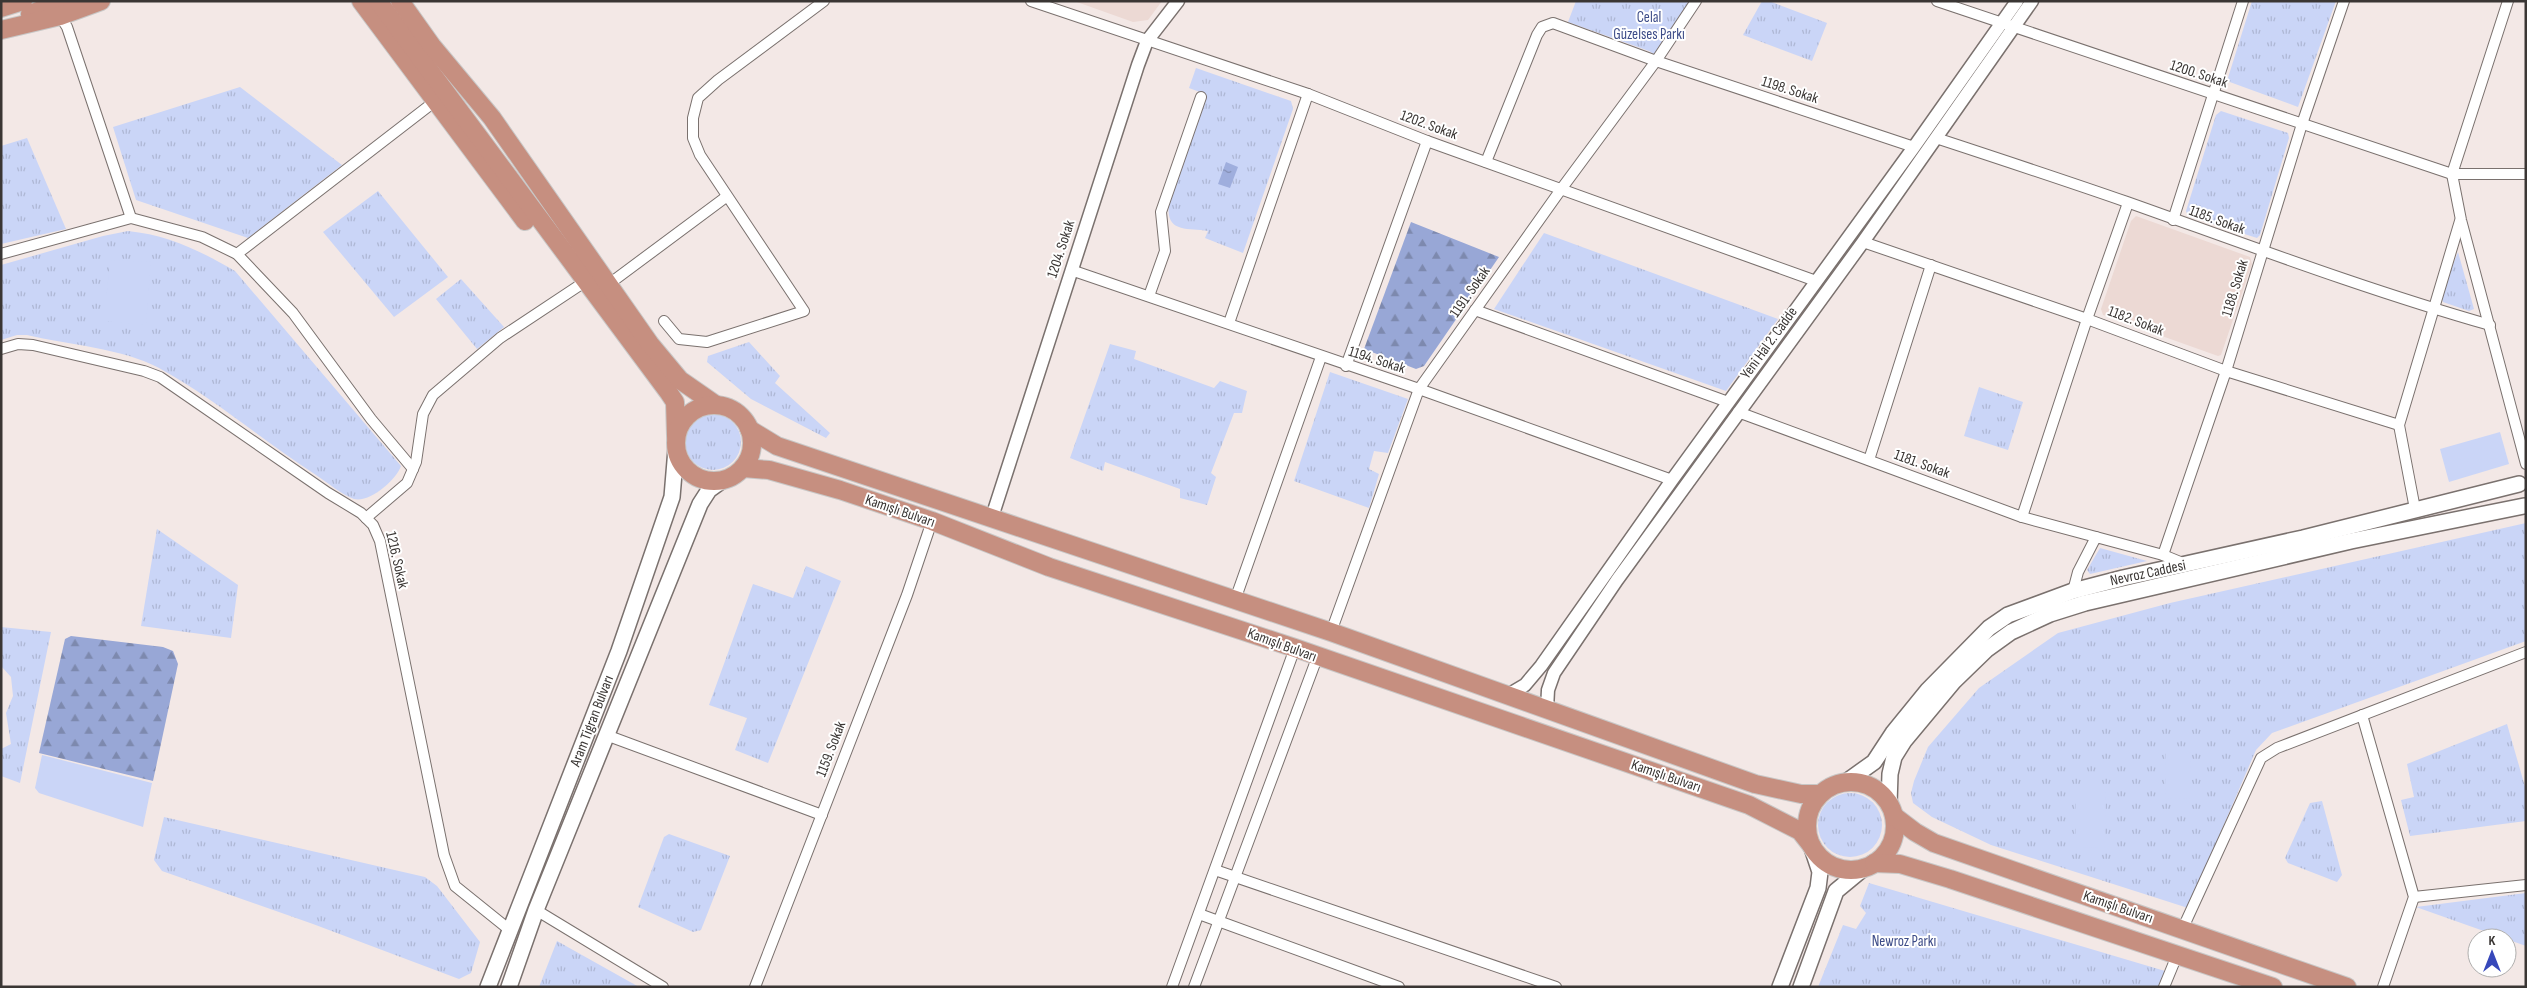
<svg xmlns="http://www.w3.org/2000/svg" width="2527" height="988" viewBox="0 0 2527 988" font-family="'Sofia Sans Condensed',sans-serif">
<defs>
<pattern id="grass-tufts" width="24" height="20" patternUnits="userSpaceOnUse" patternTransform="scale(1.25)"><rect width="24" height="20" fill="#cad5f7"/><path d="M3 7l-1-3M5 7V3M7 7l1-3M15 17l-1-3M17 17v-4M19 17l1-3" fill="none" stroke="#aeb7d4"/></pattern>
<pattern id="forest-firs" width="22" height="20" patternUnits="userSpaceOnUse" patternTransform="scale(1.25)"><rect width="22" height="20" fill="#98a7d6"/><path d="M5 1l3.5 6h-7zM16 11l3.5 6h-7z" fill="#7d89ae"/></pattern>
<pattern id="water-ripples" width="26" height="14" patternUnits="userSpaceOnUse" patternTransform="scale(1.25)"><rect width="26" height="14" fill="#9faedd"/><path d="M2 4q2-2 4 0t4 0M15 11q2-2 4 0t4 0" fill="none" stroke="#838eb4"/></pattern>
</defs>
<rect width="100%" height="100%" fill="#f3e8e6"/>
<!-- built -->
<g fill="#ecd9d4">
<polygon points="1074,1 1162,1 1148,20 1133,22"/>
<polygon points="2136,216 2250,257 2252,264 2221,355 2218,356 2103,315 2101,309 2131,221"/>
</g>
<!-- grass -->
<g fill="url(#grass-tufts)">
<polygon points="1576,1 1691,1 1659,57 1649,51 1568,22"/>
<polygon points="1762,1 1769,1 1827,23 1812,61 1743,35"/>
<polygon points="2252,1 2336,1 2298,107 2227,81"/>
<path d="M1196 68 1291 101 1293 109 1243 253 1205 238 1208 231C1187 228 1165 233 1169 204L1205 94 1189 88Z"/>
<polygon points="240,87 342,165 248,238 136,200 113,127"/>
<polygon points="2221,111 2288,133 2289,138 2260,235 2257,238 2188,216 2186,211 2216,115"/>
<polygon points="27,138 66,229 1,244 1,146"/>
<polygon points="378,191 448,277 394,317 323,232"/>
<path d="M128 231C168 235 201 251 235 271L401 466C396 480 370 503 354 499 342 495 327 482 316 475 263 441 214 398 159 368 122 348 68 345 27 335H17L1 340V265L103 236Z"/>
<polygon points="1544,233 1778,319 1726,391 1494,309"/>
<polygon points="2458,252 2474,309 2469,311 2443,302 2441,295"/>
<polygon points="461,279 504,327 477,349 436,299"/>
<polygon points="749,342 780,376 775,383 830,433 826,438 751,399 707,362 708,356"/>
<polygon points="1110,344 1136,351 1134,359 1214,388 1220,381 1247,391 1242,413 1234,413 1211,473 1216,477 1207,505 1180,498 1180,489 1105,462 1103,471 1070,458"/>
<polygon points="1330,372 1408,399 1388,453 1374,451 1369,469 1379,474 1369,508 1294,481"/>
<polygon points="1979,387 2023,402 2008,450 1964,436"/>
<circle cx="713" cy="442" r="28"/>
<polygon points="2526,523 2526,641 2272,733 2256,750 2188,908 1991,845 1932,817 1913,803 1911,793 1914,781 1928,747 1979,688 2058,633 2170,603"/>
<polygon points="157,529 238,585 231,638 141,626"/>
<polygon points="2100,548 2147,561 2090,574 2087,570"/>
<polygon points="806,566 841,581 768,763 735,750 747,718 709,705 753,584 793,598"/>
<polygon points="1,627 51,632 20,783 1,776 1,749 11,744 6,713 13,696 11,677 1,666"/>
<polygon points="2507,724 2526,790 2526,821 2410,836 2401,800 2414,797 2407,764"/>
<circle cx="1850" cy="825" r="32"/>
<polygon points="2322,801 2342,875 2337,882 2288,863 2285,858 2310,803"/>
<polygon points="164,817 425,877 437,886 480,942 471,973 459,979 313,924 162,871 154,860"/>
<polygon points="669,834 730,856 701,930 693,932 638,907 664,837"/>
<polygon points="1869,883 2165,971 2158,987 1818,987 1843,925 1856,929 1866,913 1860,906"/>
<polygon points="2526,893 2526,946 2416,907"/>
<polygon points="557,941 639,987 539,987"/>
</g>
<!-- forest -->
<g fill="url(#forest-firs)">
<polygon points="1411,222 1499,257 1424,366 1416,369 1364,349"/>
<polygon points="71,636 163,647 173,651 178,664 153,781 39,753 65,639"/>
</g>
<!-- pitch -->
<g fill="#cad5f7">
<polygon points="110,260 151,262 146,325 104,321"/>
<polygon points="2500,432 2509,464 2449,482 2440,449"/>
<polygon points="2166,748 2191,748 2190,799 2165,798"/>
<polygon points="42,755 152,783 143,827 39,793 35,788"/>
<polygon points="2076,787 2106,787 2105,848 2076,847"/>
</g>
<!-- water -->
<polygon fill="url(#water-ripples)" points="1226,162 1238,167 1230,188 1218,184"/>
<g fill="none" stroke-linecap="round" stroke-linejoin="round">
<defs>
<g id="minor">
<polyline points="1031,1 1308,94 1427,141 1816,281"/>
<polyline points="1937,1 2452,174 2526,174"/>
<polyline points="2508,1 2452,174 2461,220 2526,464"/>
<polyline points="60,16 67,27 131,218"/>
<path d="M1936 138C2000 159 2064 180 2127 202 2248 245 2367 290 2490 325"/>
<polyline points="1486,162 1537,35 1542,27 1553,23 1656,61 1914,147"/>
<polyline points="2173,220 2243,1"/>
<polyline points="1863,242 2087,319 2226,371 2399,425"/>
<polyline points="1,254 131,218 202,237 237,254 293,313 371,419 413,469"/>
<polyline points="237,254 434,102"/>
<polyline points="1071,270 1419,389 1672,480"/>
<polyline points="609,284 726,197"/>
<polyline points="1149,296 1165,251 1161,212 1201,97"/>
<polyline points="1475,310 1728,402"/>
<polyline points="664,321 679,339 707,342 804,311 700,155 693,138 693,118 698,98 718,80 824,1"/>
<polyline points="1229,323 1308,94"/>
<polyline points="1,349 18,344 33,345 144,371 160,377 328,493 361,513 373,525 380,541 444,855 455,886 511,931"/>
<polyline points="1346,366 1427,141"/>
<polyline points="1738,412 2022,517 2096,537"/>
<polyline points="1869,460 1931,265"/>
<polyline points="2415,509 2399,425 2460,221"/>
<polyline points="2022,517 2087,319 2128,203"/>
<polyline points="366,518 407,483 416,462 423,414 433,395 500,338 586,281"/>
<polyline points="2163,555 2226,371 2302,124 2344,1"/>
<polyline points="2073,591 2078,572 2096,537 2163,555 2185,564"/>
<polyline points="1235,600 1321,357"/>
<polyline points="1331,632 1419,389 1562,188 1656,61 1696,1"/>
<polyline points="2362,715 2414,897 2383,987"/>
<polyline points="606,735 822,815"/>
<polyline points="1215,870 1556,987"/>
<polyline points="2414,897 2526,885"/>
<polyline points="536,910 663,987"/>
<polyline points="1199,914 1399,987"/>
<polyline points="2182,930 2261,758 2277,748 2526,652"/>
<polyline points="755,987 907,595 932,521"/>
<polyline points="1172,987 1295,648"/>
<polyline points="1194,987 1317,658"/>
<polyline points="2164,987 2178,953"/>
</g>
<g id="tertiary">
<polyline points="992,517 1138,65 1147,41 1178,1"/>
<polyline points="1508,695 1525,685 1541,666 1672,480 1914,147 2017,1"/>
<polyline points="1547,709 1548,690 1554,673 1617,580 1863,242 2032,1"/>
</g>
<g id="secondary">
<polyline points="1846,782 1874,762 1893,733 1928,690 1989,628 2008,615 2073,591 2123,578 2303,538 2519,484"/>
<polyline points="1889,804 1890,774 1894,757 1904,741 1954,681 1986,650 2011,632 2050,614 2085,603 2351,541 2524,506"/>
<polyline points="488,987 619,651 672,497 676,449"/>
<polyline points="509,987 536,910 700,504 709,490 723,480"/>
<polyline points="1780,987 1818,888 1820,872 1811,845"/>
<polyline points="1801,987 1836,891 1865,867"/>
</g>
<g id="trunk">
<polyline points="361,1 525,221"/>
<polyline points="378,1 669,393 675,402 676,436"/>
<polyline points="400,1 432,46 492,118 650,344 680,380 716,405"/>
<polyline points="1,8 23,1"/>
<polyline points="30,14 65,1"/>
<polyline points="1,30 60,16 101,1"/>
<circle cx="714" cy="443" r="38"/>
<polyline points="749,429 777,446 1331,632 1755,784 1801,794 1820,794"/>
<polyline points="743,468 769,470 840,490 932,521 1049,567 1295,648 1749,805 1800,831 1811,845"/>
<circle cx="1851" cy="826" r="44"/>
<polyline points="1894,816 1915,832 1934,843 2347,987"/>
<polyline points="1874,863 1900,864 1950,879 2273,987"/>
</g>
</defs>
<!-- minor casing -->
<use href="#minor" stroke="#7a716e" stroke-width="12"/>
<!-- tertiary casing -->
<use href="#tertiary" stroke="#7a716e" stroke-width="15"/>
<!-- secondary casing -->
<use href="#secondary" stroke="#7a716e" stroke-width="18"/>
<!-- trunk casing -->
<use href="#trunk" stroke="#c8c7c6" stroke-width="20"/>
<!-- minor -->
<use href="#minor" stroke="#fff" stroke-width="10"/>
<!-- tertiary -->
<use href="#tertiary" stroke="#fff" stroke-width="12"/>
<!-- secondary -->
<use href="#secondary" stroke="#fff" stroke-width="15"/>
<!-- trunk -->
<use href="#trunk" stroke="#c68f80" stroke-width="18"/>
</g>
<g text-anchor="middle" dominant-baseline="central" stroke-width="4" stroke-linejoin="round" paint-order="stroke">
<!-- park labels -->
<g font-size="15" fill="#3d4c88" stroke="#fff">
<text x="1649" y="17">Celal<tspan x="1649" dy="17">Güzelses Parkı</tspan></text>
<text x="1904" y="941">Newroz Parkı</text>
</g>
<!-- street labels -->
<g font-size="15" fill="#3a3634" stroke="#fff">
<text transform="translate(2199 74) rotate(18)">1200. Sokak</text>
<text transform="translate(1790 90) rotate(18)">1198. Sokak</text>
<text transform="translate(1429 125) rotate(20)">1202. Sokak</text>
<text transform="translate(2217 220) rotate(20)">1185. Sokak</text>
<text transform="translate(1061 249) rotate(-72)">1204. Sokak</text>
<text transform="translate(2235 288) rotate(-73)">1188. Sokak</text>
<text transform="translate(1470 292) rotate(-55)">1191. Sokak</text>
<text transform="translate(2136 321) rotate(21)">1182. Sokak</text>
<text transform="translate(1769 343) rotate(-54)">Yeni Hal 2. Cadde</text>
<text transform="translate(1377 360) rotate(18)">1194. Sokak</text>
<text transform="translate(1922 464) rotate(20)">1181. Sokak</text>
<text transform="translate(900 511) rotate(19)">Kamışlı Bulvarı</text>
<text transform="translate(397 560) rotate(77)">1216. Sokak</text>
<text transform="translate(2148 573) rotate(-12)">Nevroz Caddesi</text>
<text transform="translate(1282 645) rotate(20)">Kamışlı Bulvarı</text>
<text transform="translate(592 721) rotate(-69)">Aram Tigran Bulvarı</text>
<text transform="translate(831 749) rotate(-69)">1159. Sokak</text>
<text transform="translate(1666 776) rotate(19)">Kamışlı Bulvarı</text>
<text transform="translate(2118 907) rotate(19)">Kamışlı Bulvarı</text>
</g>
</g>
<!-- border -->
<rect width="2527" height="988" fill="none" stroke="#3a3634" stroke-width="5"/>
<!-- north arrow -->
<g transform="translate(2492 953)"><circle r="24" fill="#ffffff" stroke="#b0afae"/>
<path d="M0-4L9 19L0 12L-9 19Z" fill="#3748ba"/>
<text y="-8" font-size="14" font-weight="bold" text-anchor="middle" fill="#3a3634">K</text>
</g>
</svg>
